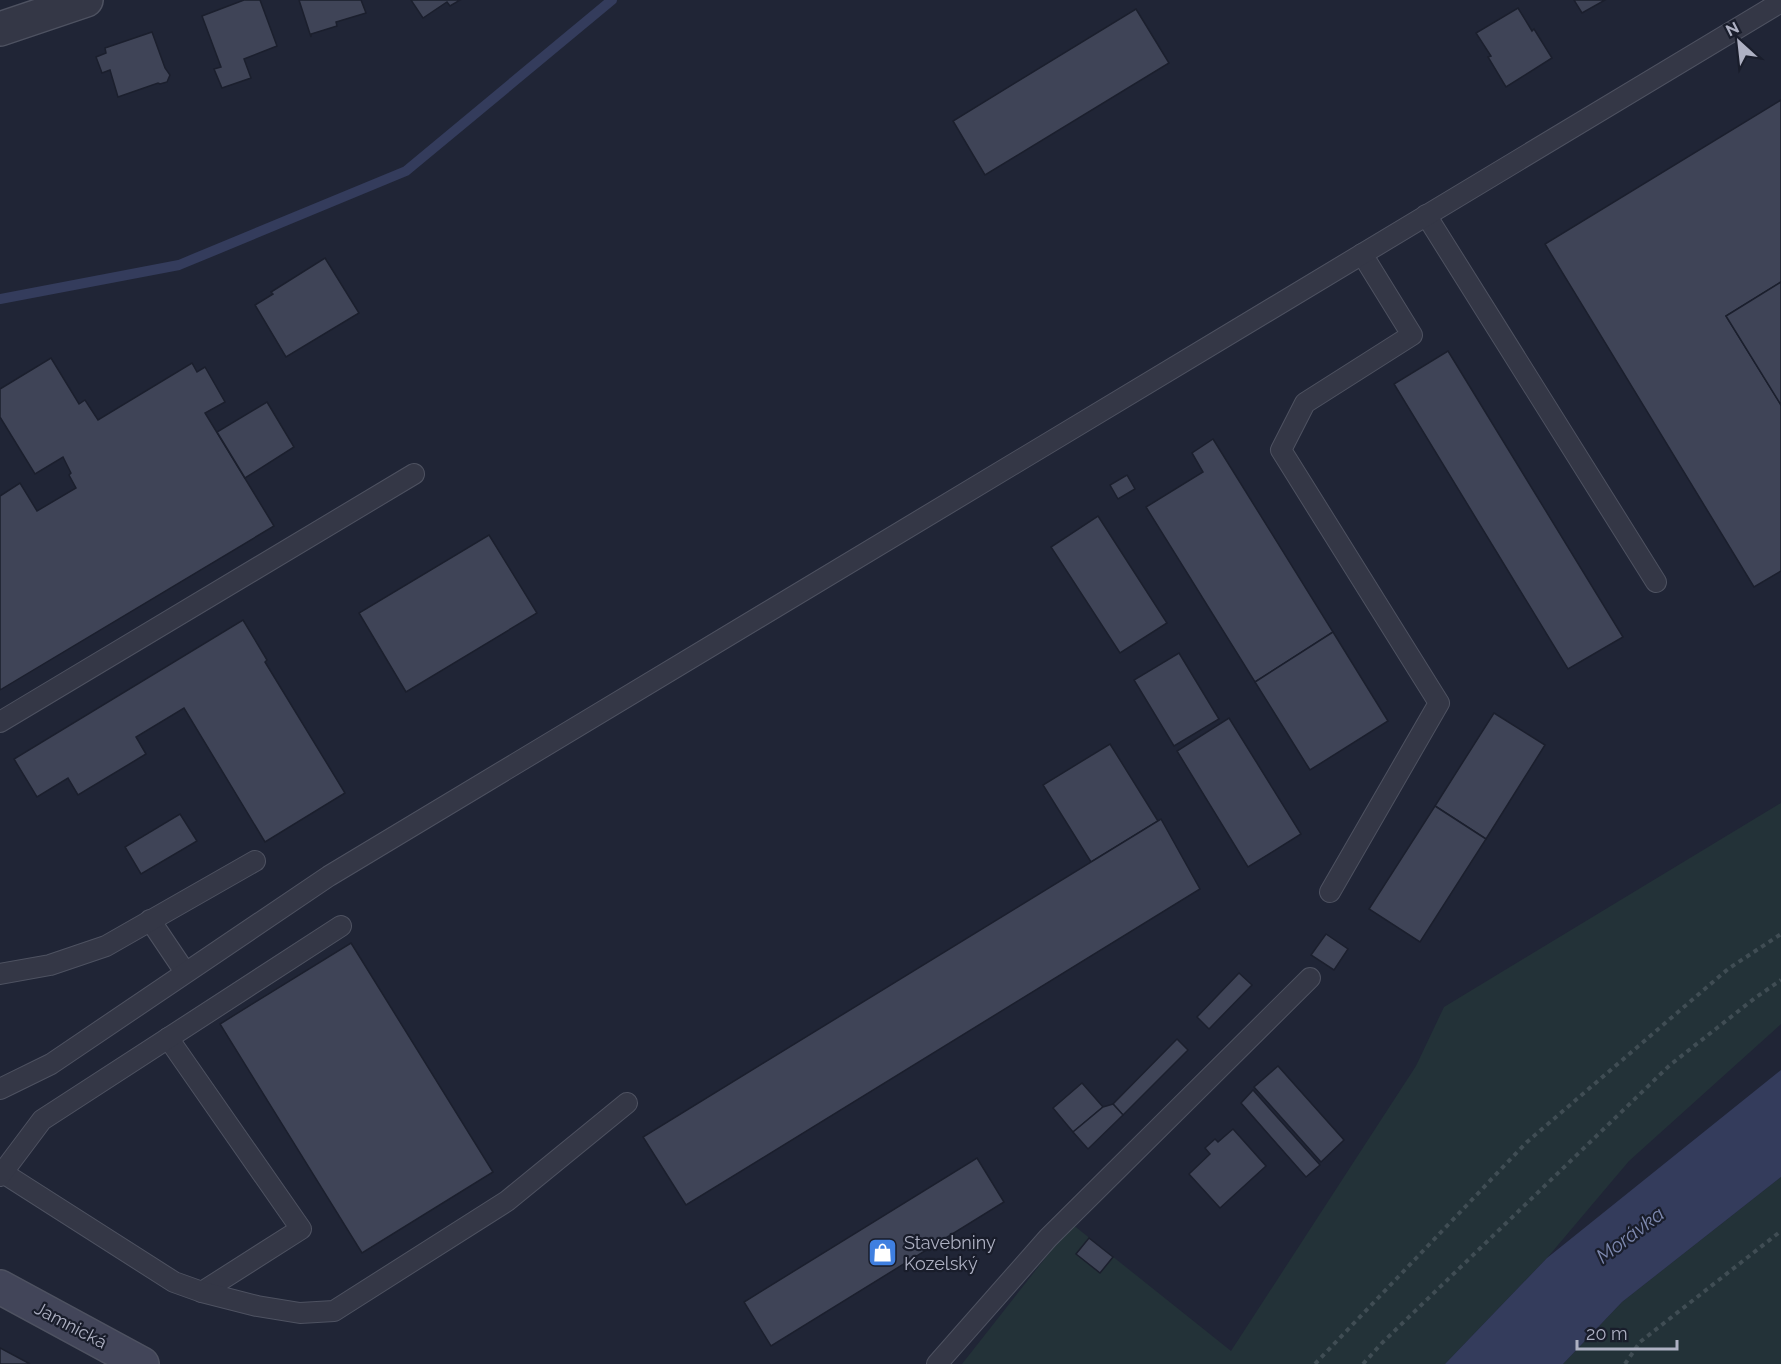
<svg xmlns="http://www.w3.org/2000/svg" width="1781" height="1364" viewBox="0 0 1781 1364" font-family="Raleway,sans-serif">
<rect width="100%" height="100%" fill="#202536"/>
<!-- green -->
<g fill="#233238">
<polygon points="1781,803 1781,1024 1629,1161 1547,1258 1445,1364 962,1364 1072,1224 1231,1351 1416,1066 1444,1007"/>
<polygon points="1781,1177 1781,1364 1563,1364 1622,1302"/>
</g>
<!-- water -->
<polygon fill="#343c5c" points="1781,1070 1781,1177 1622,1302 1563,1364 1445,1364 1547,1258"/>
<g fill="none" stroke-linecap="round" stroke-linejoin="round">
<!-- stream -->
<polyline stroke="#343c5c" stroke-width="10" points="0,299 179,265 406,171 612,0"/>
</g>
<!-- building -->
<g fill="#3f4457" stroke="#1b1f2d" stroke-width="1.5">
<polygon points="244,0 260,0 277,46 244,59 251,78 222,88 214,69 221,67 202,16"/>
<polygon points="299,0 361,0 366,13 336,22 337,26 311,34 311,37"/>
<polygon points="411,0 460,0 450,6 447,2 423,18"/>
<polygon points="1574,0 1605,0 1582,13"/>
<polygon points="1518,8 1532,31 1534,29 1552,58 1506,87 1488,57 1491,56 1476,33"/>
<polygon points="1136,9 1169,63 985,175 953,121"/>
<polygon points="152,32 165,68 170,75 167,82 160,84 158,83 118,97 110,70 102,73 96,57 106,53 105,48"/>
<polygon points="1781,100 1781,282 1726,316 1781,405 1781,571 1754,587 1545,244"/>
<polygon points="325,258 359,313 286,357 255,305 273,294 271,292"/>
<polygon points="1781,282 1781,405 1726,316"/>
<polygon points="1448,351 1623,637 1568,669 1394,384"/>
<polygon points="51,358 79,404 85,400 98,420 192,363 197,372 205,367 225,402 205,413 274,526 0,690 0,496 20,483 37,511 76,488 69,475 71,473 63,457 35,474 0,417 0,389"/>
<polygon points="267,402 294,447 245,478 217,432"/>
<polygon points="1213,439 1333,632 1255,682 1146,507 1203,472 1192,453"/>
<polygon points="1127,475 1135,489 1118,499 1110,485"/>
<polygon points="1098,516 1167,623 1120,653 1051,547"/>
<polygon points="489,535 537,613 406,692 359,613"/>
<polygon points="243,620 267,660 265,662 345,793 265,842 184,708 136,737 146,754 78,795 68,778 37,797 14,759"/>
<polygon points="1333,632 1388,721 1310,770 1255,682"/>
<polygon points="1179,653 1219,719 1174,746 1134,680"/>
<polygon points="1494,713 1545,745 1486,839 1435,806"/>
<polygon points="1229,718 1301,834 1248,867 1177,751"/>
<polygon points="1110,744 1158,821 1091,862 1043,785"/>
<polygon points="1435,806 1486,839 1420,942 1369,909"/>
<polygon points="180,814 197,841 141,874 125,847"/>
<polygon points="1161,819 1200,889 686,1205 643,1137"/>
<polygon points="1326,934 1348,949 1334,970 1311,955"/>
<polygon points="351,943 493,1172 362,1253 220,1024"/>
<polygon points="1239,973 1252,985 1209,1029 1197,1017"/>
<polygon points="1177,1039 1188,1050 1123,1115 1113,1104"/>
<polygon points="1278,1066 1344,1140 1321,1162 1254,1087"/>
<polygon points="1082,1083 1103,1107 1073,1132 1053,1108"/>
<polygon points="1253,1090 1320,1165 1306,1177 1241,1103"/>
<polygon points="1113,1104 1123,1115 1088,1149 1073,1132 1103,1107"/>
<polygon points="1233,1129 1266,1166 1220,1208 1189,1174 1210,1154 1205,1148 1215,1139 1218,1142"/>
<polygon points="977,1158 1004,1202 771,1346 744,1302"/>
<polygon points="1089,1238 1113,1257 1100,1273 1076,1254"/>
<polygon points="0,1348 30,1364 0,1364"/>
</g>
<g fill="none" stroke-linecap="round" stroke-linejoin="round">
<defs>
<g id="service">
<polyline points="1426,215 1656,582"/>
<polyline points="0,722 414,474"/>
<polyline points="1330,892 1439,703 1281,450 1305,403 1412,335 1362,254"/>
<polyline points="150,920 185,972"/>
<polyline points="0,974 50,965 106,946 255,861"/>
<polyline points="168,1038 301,1229 202,1292"/>
<polyline points="0,1089 51,1064 329,876 1781,2"/>
<polyline points="0,1171 174,1282 202,1292 257,1306 300,1313 334,1311 507,1201 627,1103"/>
<polyline points="0,1176 42,1120 341,926"/>
<polyline points="937,1364 1048,1238 1310,978"/>
</g>
<polyline id="minor" points="0,29 86,0"/>
<polyline id="secondary" points="0,1287 142,1364"/>
</defs>
<!-- service casing -->
<use href="#service" stroke="#4e5261" stroke-width="22"/>
<!-- minor casing -->
<use href="#minor" stroke="#4e5261" stroke-width="36"/>
<!-- secondary casing -->
<use href="#secondary" stroke="#4e5261" stroke-width="36"/>
<!-- path -->
<g stroke="#404d54" stroke-width="4" stroke-dasharray="4.5 4.5" stroke-linecap="butt">
<polyline points="1315,1364 1527,1142 1728,969 1781,934"/>
<polyline points="1363,1364 1382,1343 1670,1065 1755,998 1781,980"/>
<polyline points="1625,1364 1640,1342 1781,1231"/>
</g>
<!-- service -->
<use href="#service" stroke="#343746" stroke-width="20"/>
<!-- minor -->
<use href="#minor" stroke="#343746" stroke-width="33"/>
<!-- secondary -->
<use href="#secondary" stroke="#424559" stroke-width="33"/>
</g>
<!-- icons -->
<defs>
<symbol id="shop-square" viewBox="-11 -11 22 22"><rect x="-9" y="-9" width="18" height="18" rx="4" fill="#3f7fe0" stroke="#191d2b"/><path d="M-5-2.5h2.3a2.7 3.5 0 0 1 5.4 0H5L5.5 6h-11ZM-1.5-2.5h3a1.5 2.3 0 0 0-3 0Z" fill="#fff"/></symbol>
</defs>
<g fill-rule="evenodd">
<use href="#shop-square" x="866" y="1236" width="33" height="33"/>
</g>
<g text-anchor="middle" dominant-baseline="central" stroke-width="4.5" stroke-linejoin="round" paint-order="stroke">
<!-- poi labels -->
<g font-size="18" fill="#aeb1c3" stroke="#191d2b" text-anchor="start">
<text x="904" y="1242">Stavebniny<tspan x="904" dy="21">Kozelský</tspan></text>
</g>
<!-- street labels -->
<g font-size="18" fill="#aeb1c3" stroke="#191d2b">
<text transform="translate(71 1325) rotate(28)">Jamnická</text>
</g>
<!-- water labels -->
<g font-size="20" font-style="italic" fill="#7e89af" stroke="#191d2b">
<text transform="translate(1630 1235) rotate(-37)">Morávka</text>
</g>
</g>
<!-- north arrow -->
<g transform="translate(1739 42) rotate(333)" stroke="#191d2b" stroke-width="4.5" paint-order="stroke">
<path d="M0-4.5L10 22L0 15L-10 22Z" fill="#aeb1c3"/>
<text y="-9" font-size="16" font-weight="bold" text-anchor="middle" fill="#aeb1c3">N</text>
</g>
<!-- scale -->
<path d="M1577 1340v9h100v-9" fill="none" stroke="#aeb1c3" stroke-width="3"/>
<text x="1586" y="1340" font-size="18" fill="#aeb1c3" stroke="#191d2b" stroke-width="4.5" paint-order="stroke">20 m</text>
</svg>
